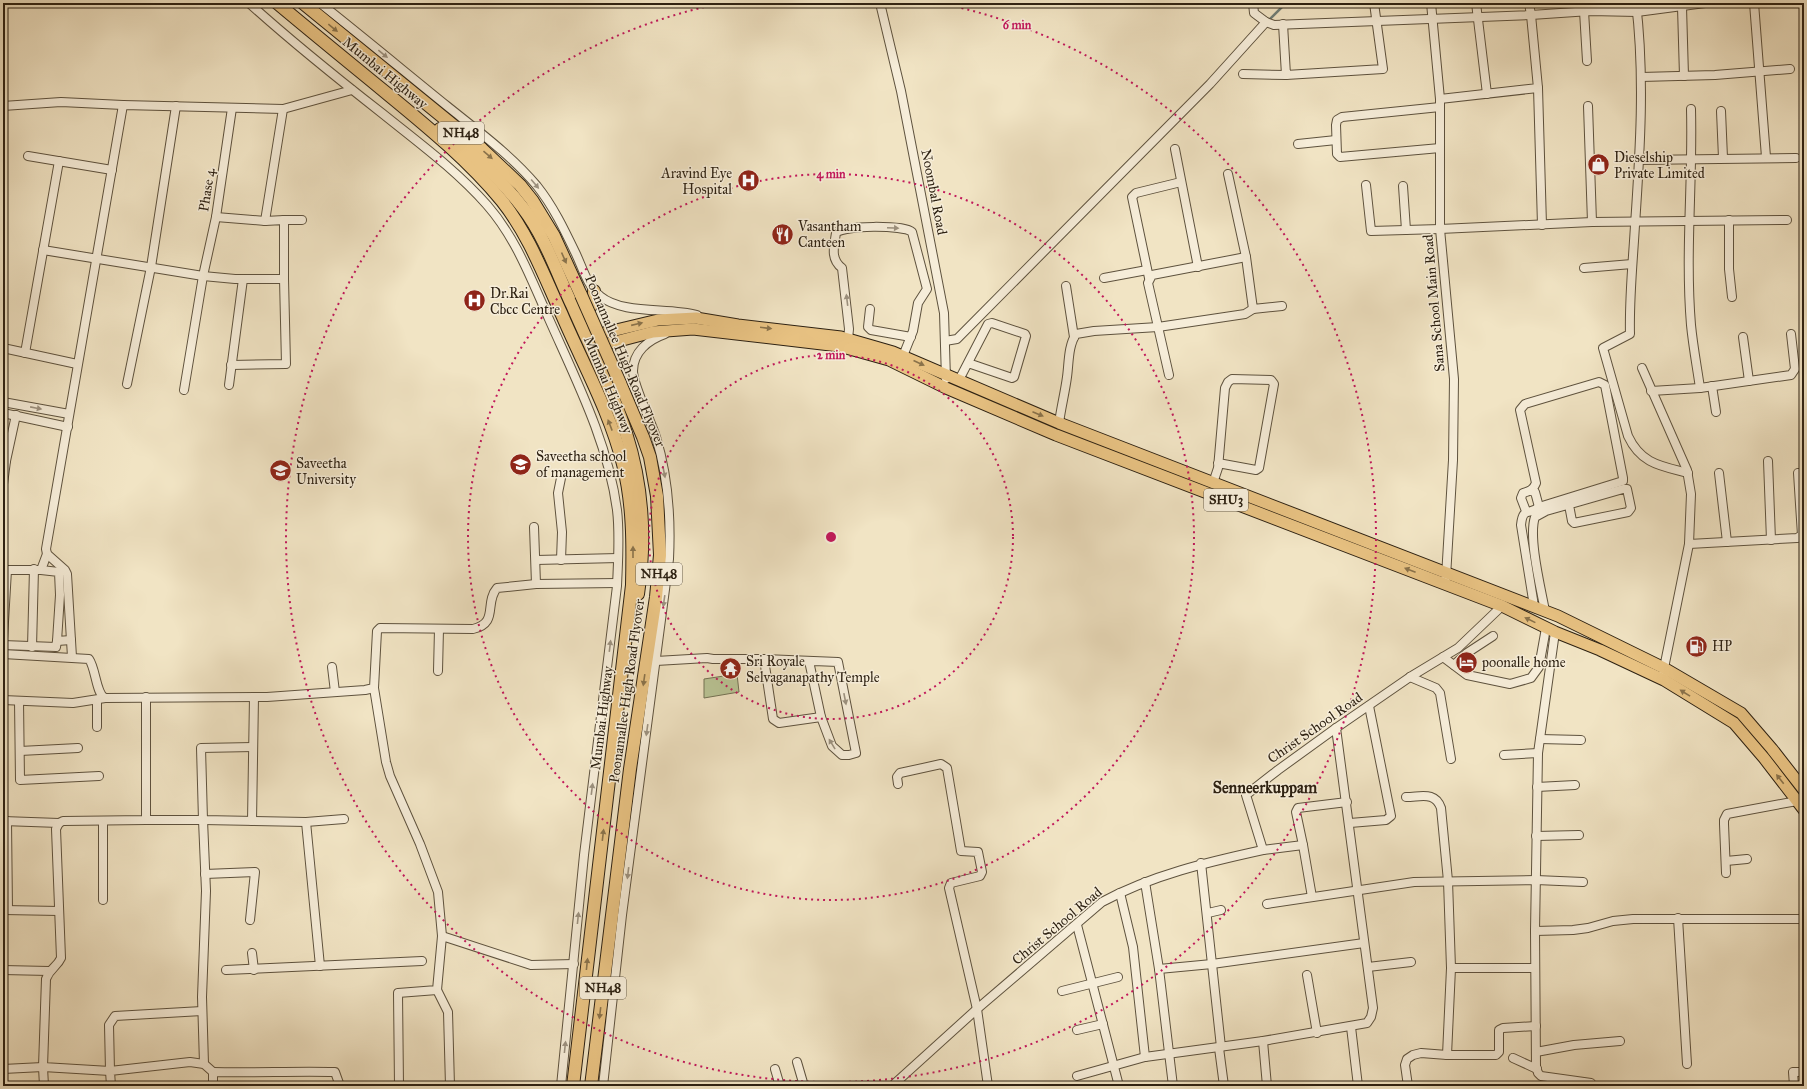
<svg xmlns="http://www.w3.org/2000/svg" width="1807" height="1089" viewBox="0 0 1807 1089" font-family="'IM FELL Great Primer',serif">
<rect width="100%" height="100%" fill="#f1e4c4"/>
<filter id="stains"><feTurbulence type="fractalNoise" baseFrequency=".005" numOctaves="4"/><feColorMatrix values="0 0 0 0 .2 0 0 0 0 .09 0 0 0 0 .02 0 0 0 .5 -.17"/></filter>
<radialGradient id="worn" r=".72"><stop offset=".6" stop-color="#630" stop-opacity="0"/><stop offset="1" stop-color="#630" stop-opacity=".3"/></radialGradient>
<!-- green -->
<polygon fill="#b9c495" stroke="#737254" points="737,674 739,692 704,698 704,679"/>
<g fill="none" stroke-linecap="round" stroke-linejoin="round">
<!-- stream -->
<polyline stroke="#707f77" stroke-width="2.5" points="1268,21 1286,3"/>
<defs>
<g id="minor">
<path d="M249 3C292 42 337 78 383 114 419 143 456 170 487 205 516 238 531 279 549 319 576 380 608 442 617 510 620 535 618 561 617 586L584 855 561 1086"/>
<path d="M320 3C363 37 405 72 447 106 478 131 511 155 537 186 553 206 564 229 575 252 582 266 587 286 600 296 623 315 668 307 697 315"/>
<polyline points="880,3 901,91 944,313 946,379"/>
<polyline points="1253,3 1254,13 1266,22 1274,25 1531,15 1529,3"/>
<polyline points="1431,3 1440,99 1440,229 1454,379 1453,460 1446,577"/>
<polyline points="1476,3 1487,94"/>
<polyline points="1589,3 1590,11"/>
<path d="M1636 3C1645 76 1640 152 1635 225 1633 261 1629 298 1630 334L1603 348 1628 436C1641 464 1661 466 1688 473"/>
<polyline points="1754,3 1766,157"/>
<polyline points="1682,7 1684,76"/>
<polyline points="1584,11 1587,61"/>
<polyline points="1283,24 1286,75 1383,69 1374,3"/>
<polyline points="1243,74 1286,75"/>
<polyline points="1641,77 1715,75 1790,69"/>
<polyline points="1538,88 1542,225"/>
<polyline points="1440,99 1538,88 1531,15 1590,11 1637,12 1705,3"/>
<polyline points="3,106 61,102 123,105"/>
<polyline points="1588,106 1592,222"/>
<path d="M1691 109C1693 181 1685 253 1691 325 1693 346 1697 367 1700 388"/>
<polyline points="1721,111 1723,158"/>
<polyline points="1298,144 1336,140"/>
<polyline points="1440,148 1340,157 1337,154 1336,125 1337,120 1342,117 1440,107"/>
<polyline points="1175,149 1198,267"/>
<polyline points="28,156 112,170"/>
<polyline points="1638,160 1796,158"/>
<polyline points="1228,174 1246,257 1253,309 1282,306"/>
<polyline points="1366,185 1371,231 1440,229 1592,222 1787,220"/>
<polyline points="1403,186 1406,230"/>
<polyline points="216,217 265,221"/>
<polyline points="284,220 302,220"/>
<polyline points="1729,220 1729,269 1732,297"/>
<polyline points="43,250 203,276 235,279 284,279 284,220 265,221 283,109"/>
<polyline points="1584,268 1632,264"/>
<polyline points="1104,278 1147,270"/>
<polyline points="1149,278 1132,197 1136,193 1181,182"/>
<polyline points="1066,286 1074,337"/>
<polyline points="870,309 868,327 871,330 911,337"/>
<polyline points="1743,337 1749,381"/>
<path d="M848 339 849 329 842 268C830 259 834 246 836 233 843 225 904 225 912 232L927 289 918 303 913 331 903 356"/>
<polyline points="945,341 957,339 1210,84 1266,22"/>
<polyline points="3,348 77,364"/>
<polyline points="25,353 59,161"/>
<polyline points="231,365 286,364 284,279"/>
<polyline points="1642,368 1687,470 1691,494 1689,544 1664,668 1664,673"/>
<polyline points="1169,375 1148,283 1152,275 1246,257"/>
<polyline points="959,380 988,324 992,323 1025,334 1026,336 1014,377 1012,378 968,363"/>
<polyline points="127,384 151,267 176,106"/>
<polyline points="229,385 243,279"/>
<polyline points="1712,386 1716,412"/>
<polyline points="184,390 203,276 216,217 232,108"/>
<polyline points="1651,391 1700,388 1791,375 1795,369 1791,334"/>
<polyline points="3,402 69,414"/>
<polyline points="3,413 68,427"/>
<path d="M1059 423C1061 408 1065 392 1067 377 1069 363 1068 346 1076 334L1094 331 1158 327 1245 314 1253 309"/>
<polyline points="3,461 6,461 3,484"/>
<polyline points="6,461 16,415"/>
<polyline points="1768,461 1771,540"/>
<polyline points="1719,473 1727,542"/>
<polyline points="561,478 558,493 562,532 561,560"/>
<polyline points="1213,483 1218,468 1225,388 1228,382 1232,379 1271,380 1274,384 1259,468 1256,470 1218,463"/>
<polyline points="1531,491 1535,492 1539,507"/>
<path d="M1526 511 1521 498 1523 493C1530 491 1533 490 1536 483L1520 410 1525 404 1599 382 1605 385 1623 478V481L1539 507C1529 516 1523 506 1521 525L1534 606"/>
<polyline points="534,527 536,584"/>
<polyline points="1689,544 1797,538 1802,535 1798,473 1804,473"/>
<polyline points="536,560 618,558"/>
<polyline points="3,570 41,570 47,554"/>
<polyline points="41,570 59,572 60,595 57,641 71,640"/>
<path d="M1545 611C1541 589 1528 537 1535 517L1546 511 1623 489H1627L1631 508 1628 512 1574 523 1572 521 1569 505"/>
<polyline points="1555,632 1538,753 1535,931 1536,1066 1538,1073 1541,1076 1591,1083"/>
<polyline points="3,639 7,570"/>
<polyline points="3,645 56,647 57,641"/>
<polyline points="32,647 34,569"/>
<path d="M3 654 89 659C96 669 96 694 105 698L267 697 365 690 374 688 377 631 380 628 473 629C499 623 484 603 497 588L536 584 617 583"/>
<polyline points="72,657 67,574 65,570 47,554 46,549 123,105 283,109 352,90"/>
<polyline points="1443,657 1467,675 1510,684 1531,678 1539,667 1546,628"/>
<polyline points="764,659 838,662 856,753 849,755 842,755 832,746 821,717 809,661"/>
<polyline points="656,661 707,658 713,659 764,659 773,719 779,723 821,717"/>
<polyline points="1454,665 1467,653 1493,636"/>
<polyline points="332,667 335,692"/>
<polyline points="438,671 439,629"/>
<polyline points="1410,677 1436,688 1440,693 1451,759"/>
<polyline points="374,688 386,762 390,776 420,844 438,892 442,936"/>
<path d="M146 697V820L63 821 59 823 56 829 61 958C57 967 50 968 46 979L43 1067 110 1071 109 1025 115 1016 202 1011"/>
<polyline points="3,700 73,703 105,698"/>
<polyline points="97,700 97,727"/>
<polyline points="19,701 20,780 99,776"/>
<polyline points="1540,739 1581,740"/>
<polyline points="253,747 201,748 203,820 306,822 344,819"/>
<polyline points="20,751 78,748"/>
<polyline points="1504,755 1538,753"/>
<polyline points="898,784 897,777 900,773 941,764 947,768 961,851 978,852 982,872 980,876 951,883 949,888 977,1009 988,1086"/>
<polyline points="1537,787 1575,785"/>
<path d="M1406 797C1421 797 1435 791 1441 808L1448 881 1451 968 1447 1055"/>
<polyline points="146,820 203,820 206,891 202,997 204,1064"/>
<polyline points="3,821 59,823"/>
<polyline points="7,821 8,910"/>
<polyline points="103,821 103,900"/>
<polyline points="252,821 254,697"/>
<polyline points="306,822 320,966"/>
<polyline points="1350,823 1386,820 1391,816 1369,706"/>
<polyline points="1536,836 1579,835"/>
<polyline points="1303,845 1296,812 1298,808 1347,802"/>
<polyline points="1263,850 1303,845 1312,897"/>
<polyline points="1726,861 1747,859"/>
<polyline points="1201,863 1221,1047"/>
<polyline points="1726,873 1724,824 1724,820 1727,814 1797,801"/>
<polyline points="205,874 255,872 250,920"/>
<polyline points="1145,882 1159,969 1173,1086"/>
<polyline points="1120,893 1133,947 1145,1057"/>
<polyline points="1267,904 1414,882 1536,880 1583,882"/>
<polyline points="4,910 59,911"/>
<polyline points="1208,913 1221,910"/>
<polyline points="1678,918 1687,1064"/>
<polyline points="1077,925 1119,1086"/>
<polyline points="1535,931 1573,930 1588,928 1613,921 1633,919 1804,919"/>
<polyline points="252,953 254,970"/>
<polyline points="1368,967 1411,962"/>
<polyline points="1451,968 1535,968"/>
<polyline points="1159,969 1212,964 1364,943"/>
<polyline points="3,970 49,971"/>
<polyline points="226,970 422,961"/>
<polyline points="1307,975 1317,1033"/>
<polyline points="437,990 448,1012 450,1086"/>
<polyline points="1062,991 1118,977"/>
<polyline points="1351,1027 1358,1086"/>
<polyline points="1077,1030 1103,1024"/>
<polyline points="1263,1041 1267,1086"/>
<polyline points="1219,1048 1224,1086"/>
<polyline points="1536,1052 1574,1045 1620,1041"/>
<polyline points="1513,1058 1537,1069"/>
<polyline points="797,1062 804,1086"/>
<polyline points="3,1069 43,1067 44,1086"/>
<polyline points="775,1069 780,1086"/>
<polyline points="1077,1076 1145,1057 1263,1041 1367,1023 1371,1017 1373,1008 1336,728"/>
<polyline points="111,1086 110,1071 190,1062 204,1064 213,1072"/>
<path d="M213 1086V1072C254 1073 294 1071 335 1072L340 1086"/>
<polyline points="399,1086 398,993 437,990 442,936 531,965 574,964"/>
<path d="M603 1086 622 915 669 559C671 518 668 476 656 437 651 421 633 385 633 371 633 352 648 340 665 334"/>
<path d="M892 1086 977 1009 1102 902C1152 875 1208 862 1263 850L1246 795 1278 770 1336 728 1410 677 1458 648 1502 606"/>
<polyline points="1408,1086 1405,1065 1407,1059 1413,1055 1421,1053 1447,1055 1496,1055 1499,1052 1499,1030 1503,1028 1536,1026"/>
<polyline points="1794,1086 1793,1072 1804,1072"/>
</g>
<g id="major">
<polyline points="591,336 658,320 696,318 738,325 841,337 893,352 1059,423 1558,616 1664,668 1741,713 1772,749 1804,790"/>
<polyline points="596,347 653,332 693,329 839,346 889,360 946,388 1056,435 1502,606 1555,632 1600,650 1664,680 1734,723 1764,758 1804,810"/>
</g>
<g id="highway">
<path d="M277 3C314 34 352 65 390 96 429 128 470 162 502 201 529 235 544 276 562 315 583 364 610 412 623 464 633 503 633 544 632 585L573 1086"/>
<polyline points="303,3 482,149 520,185 532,200 554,236 581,295"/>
<path d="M440 129C471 152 500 178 523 208 545 237 557 273 572 305 590 347 612 389 626 433 643 486 646 540 638 594"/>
<path d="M578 308C591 312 595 303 594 291"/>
<polyline points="591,1086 630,769 656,597 660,555 657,496 650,457 643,437 620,383"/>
</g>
</defs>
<!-- minor casing -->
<use href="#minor" stroke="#5e523e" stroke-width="10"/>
<!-- major casing -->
<use href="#major" stroke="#2d2112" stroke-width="13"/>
<!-- highway casing -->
<use href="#highway" stroke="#2d2112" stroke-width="14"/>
<!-- minor -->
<use href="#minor" stroke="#f6edd9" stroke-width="8"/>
<!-- major -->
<use href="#major" stroke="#e8c282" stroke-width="11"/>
<!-- highway -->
<use href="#highway" stroke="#e8c282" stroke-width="12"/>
<defs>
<polyline id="highway-bridge" points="581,295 620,383"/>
</defs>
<!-- highway-bridge casing -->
<use href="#highway-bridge" stroke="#2d2112" stroke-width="14" stroke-linecap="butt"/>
<!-- highway-bridge -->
<use href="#highway-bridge" stroke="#e8c282" stroke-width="12"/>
</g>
<!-- one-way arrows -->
<defs><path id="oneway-solid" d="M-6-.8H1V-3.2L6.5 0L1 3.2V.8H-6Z"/></defs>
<g fill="#8a724a">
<use href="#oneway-solid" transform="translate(333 28) rotate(39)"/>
<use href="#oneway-solid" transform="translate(488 155) rotate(41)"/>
<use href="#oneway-solid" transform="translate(564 258) rotate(66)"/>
<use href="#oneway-solid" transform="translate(637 324) rotate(-13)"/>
<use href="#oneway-solid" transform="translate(766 328) rotate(7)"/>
<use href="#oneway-solid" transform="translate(919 363) rotate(24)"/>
<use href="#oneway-solid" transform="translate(1038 414) rotate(23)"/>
<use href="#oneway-solid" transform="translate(610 425) rotate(-111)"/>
<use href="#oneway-solid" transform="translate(633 552) rotate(-90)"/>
<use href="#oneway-solid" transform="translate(1410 570) rotate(-159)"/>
<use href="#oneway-solid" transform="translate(1530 620) rotate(-154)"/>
<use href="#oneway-solid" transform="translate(644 680) rotate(98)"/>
<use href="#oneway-solid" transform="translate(1685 693) rotate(-148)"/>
<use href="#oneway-solid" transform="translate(1780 779) rotate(-128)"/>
<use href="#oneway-solid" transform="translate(603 835) rotate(-83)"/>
<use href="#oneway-solid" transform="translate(587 964) rotate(-84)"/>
<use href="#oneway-solid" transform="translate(600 1013) rotate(97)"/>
</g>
<g fill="#9c917f">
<use href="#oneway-solid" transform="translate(383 54) rotate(39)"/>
<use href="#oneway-solid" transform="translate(535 184) rotate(50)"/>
<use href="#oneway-solid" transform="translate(893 228) rotate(3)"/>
<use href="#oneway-solid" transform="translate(847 300) rotate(-97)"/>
<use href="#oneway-solid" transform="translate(36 408) rotate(11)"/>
<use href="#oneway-solid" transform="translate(664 472) rotate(79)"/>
<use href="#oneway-solid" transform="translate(664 601) rotate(98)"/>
<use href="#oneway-solid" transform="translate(610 646) rotate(-83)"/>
<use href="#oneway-solid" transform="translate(845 699) rotate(79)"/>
<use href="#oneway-solid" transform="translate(647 730) rotate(98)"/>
<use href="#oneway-solid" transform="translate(832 744) rotate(-121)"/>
<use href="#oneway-solid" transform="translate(592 789) rotate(-83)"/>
<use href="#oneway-solid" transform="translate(628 873) rotate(97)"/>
<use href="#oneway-solid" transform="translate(578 918) rotate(-84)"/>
<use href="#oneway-solid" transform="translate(565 1047) rotate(-84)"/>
</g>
<!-- distance rings -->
<g fill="none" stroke="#c2185b" stroke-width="2" stroke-dasharray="2 4">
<circle cx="831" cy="537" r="182"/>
<circle cx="831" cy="537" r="363"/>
<path d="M944 4A545 545 0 1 1 718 4"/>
</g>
<!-- icons -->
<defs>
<symbol id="shop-disc" viewBox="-11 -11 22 22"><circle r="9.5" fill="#8f2418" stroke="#f6edd9"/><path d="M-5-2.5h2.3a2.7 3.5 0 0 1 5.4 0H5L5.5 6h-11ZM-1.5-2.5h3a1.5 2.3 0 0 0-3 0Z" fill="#fff"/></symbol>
<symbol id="hospital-disc" viewBox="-11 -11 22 22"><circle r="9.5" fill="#8f2418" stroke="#f6edd9"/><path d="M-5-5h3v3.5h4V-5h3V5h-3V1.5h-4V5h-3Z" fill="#fff"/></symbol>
<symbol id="restaurant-disc" viewBox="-11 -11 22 22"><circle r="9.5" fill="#8f2418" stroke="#f6edd9"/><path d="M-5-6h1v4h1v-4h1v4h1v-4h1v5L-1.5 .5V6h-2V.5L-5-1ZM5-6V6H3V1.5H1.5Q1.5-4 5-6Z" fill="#fff"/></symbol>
<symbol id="university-disc" viewBox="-11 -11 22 22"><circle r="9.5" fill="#8f2418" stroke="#f6edd9"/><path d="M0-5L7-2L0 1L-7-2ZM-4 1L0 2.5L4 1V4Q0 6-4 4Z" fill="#fff"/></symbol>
<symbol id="fuel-disc" viewBox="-11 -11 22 22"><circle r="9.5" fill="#8f2418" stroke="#f6edd9"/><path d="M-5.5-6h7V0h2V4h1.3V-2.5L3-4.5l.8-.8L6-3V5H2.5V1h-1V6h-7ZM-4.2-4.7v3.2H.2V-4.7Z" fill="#fff"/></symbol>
<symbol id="hotel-disc" viewBox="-11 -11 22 22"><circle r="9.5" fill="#8f2418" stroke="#f6edd9"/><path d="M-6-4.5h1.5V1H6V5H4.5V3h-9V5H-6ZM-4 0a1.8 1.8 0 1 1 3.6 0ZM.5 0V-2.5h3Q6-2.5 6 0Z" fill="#fff"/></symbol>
<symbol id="temple-disc" viewBox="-11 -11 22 22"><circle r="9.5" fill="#8f2418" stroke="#f6edd9"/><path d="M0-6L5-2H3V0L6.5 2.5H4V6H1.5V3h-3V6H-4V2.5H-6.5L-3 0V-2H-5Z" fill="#fff"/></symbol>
</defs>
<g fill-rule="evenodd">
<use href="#shop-disc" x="1586" y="152" width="25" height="25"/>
<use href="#hospital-disc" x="736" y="168" width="25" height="25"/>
<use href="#restaurant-disc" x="770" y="222" width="25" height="25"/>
<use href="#hospital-disc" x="462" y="288" width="25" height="25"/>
<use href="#university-disc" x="508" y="452" width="25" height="25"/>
<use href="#university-disc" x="268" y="458" width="25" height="25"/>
<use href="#fuel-disc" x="1684" y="634" width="25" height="25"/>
<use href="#hotel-disc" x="1454" y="650" width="25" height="25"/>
<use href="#temple-disc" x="718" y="656" width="25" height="25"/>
</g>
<g text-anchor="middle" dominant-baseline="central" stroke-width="3" stroke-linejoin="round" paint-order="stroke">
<!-- shield labels -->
<g fill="#f6edd9" stroke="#695e4e" stroke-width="1">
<rect x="438" y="122" width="46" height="22" rx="3"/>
<rect x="1204" y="489" width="44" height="22" rx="3"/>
<rect x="636" y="563" width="46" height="22" rx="3"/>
<rect x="580" y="977" width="46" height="22" rx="3"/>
</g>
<g font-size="13" font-weight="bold" fill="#2d2112">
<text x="461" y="133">NH48</text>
<text x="1226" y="500">SHU3</text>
<text x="659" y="574">NH48</text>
<text x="603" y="988">NH48</text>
</g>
<!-- street labels -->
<g font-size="14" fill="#2d2112" stroke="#f6edd9">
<text transform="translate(385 73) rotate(39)">Mumbai Highway</text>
<text transform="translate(207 190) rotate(-81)">Phase 4</text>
<text transform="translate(934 192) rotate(79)">Noombal Road</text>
<text transform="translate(1434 303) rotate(-95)">Sana School Main Road</text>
<text transform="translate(625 361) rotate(67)">Poonamallee High Road Flyover</text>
<text transform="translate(608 385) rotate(67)">Mumbai Highway</text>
<text transform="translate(627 691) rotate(-82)">Poonamallee High Road Flyover</text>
<text transform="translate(602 718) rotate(-83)">Mumbai Highway</text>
<text transform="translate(1315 728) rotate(-35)">Christ School Road</text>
<text transform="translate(1057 926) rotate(-40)">Christ School Road</text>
</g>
<!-- poi labels -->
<g font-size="14" fill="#2d2112" stroke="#f6edd9" text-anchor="start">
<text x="1614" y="157">Dieselship<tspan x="1614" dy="16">Private Limited</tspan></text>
<text x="732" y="173" text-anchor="end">Aravind Eye<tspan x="732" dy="16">Hospital</tspan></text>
<text x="798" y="226">Vasantham<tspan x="798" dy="16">Canteen</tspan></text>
<text x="490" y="293">Dr.Rai<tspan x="490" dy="16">Cbcc Centre</tspan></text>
<text x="536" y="456">Saveetha school<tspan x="536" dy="16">of management</tspan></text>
<text x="296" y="463">Saveetha<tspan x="296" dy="16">University</tspan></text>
<text x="1712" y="646">HP</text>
<text x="746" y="661">Sri Royale<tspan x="746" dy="16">Selvaganapathy Temple</tspan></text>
<text x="1482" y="662">poonalle home</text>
</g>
<!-- quarter labels -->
<g font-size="16" font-weight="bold" fill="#2d2112" stroke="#f6edd9">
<text x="1265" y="787">Senneerkuppam</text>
</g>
</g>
<circle cx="831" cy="537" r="6" fill="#c2185b" stroke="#f6edd9" stroke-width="2"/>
<g font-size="12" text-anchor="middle" font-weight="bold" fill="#c2185b" stroke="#f6edd9" stroke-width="3" stroke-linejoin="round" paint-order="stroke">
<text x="1017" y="29">6 min</text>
<text x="831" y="178">4 min</text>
<text x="831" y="359">2 min</text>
</g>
<!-- margin -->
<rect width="1807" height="1089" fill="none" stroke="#f1e4c4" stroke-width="16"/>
<rect x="4" y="4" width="1799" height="1081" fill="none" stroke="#2d2112" stroke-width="2"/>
<rect x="8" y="8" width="1791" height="1073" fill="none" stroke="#2d2112"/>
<rect width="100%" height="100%" filter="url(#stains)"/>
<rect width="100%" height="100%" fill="url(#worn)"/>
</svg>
